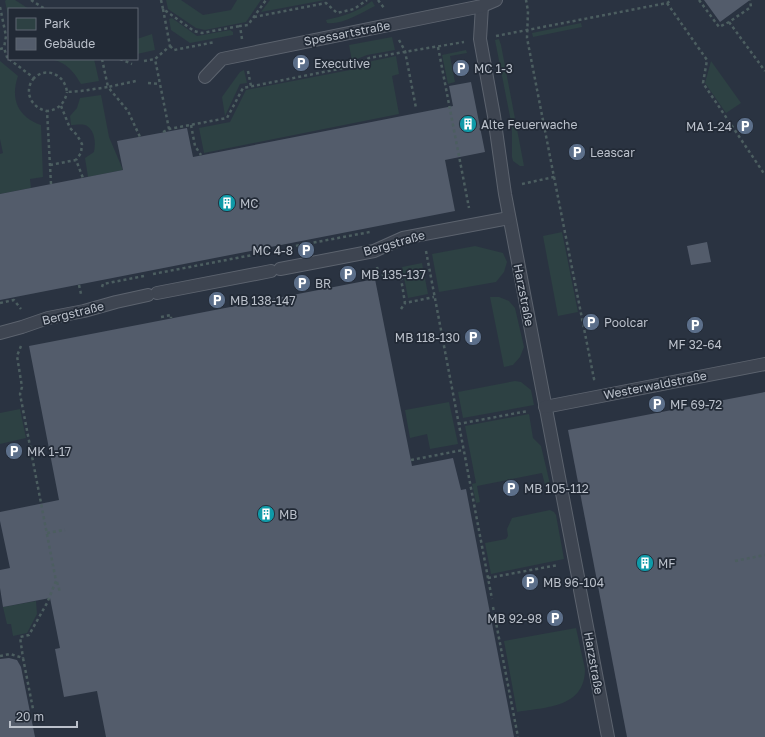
<svg xmlns="http://www.w3.org/2000/svg" width="765" height="737" viewBox="0 0 765 737" font-family="'Golos Text',sans-serif">
<rect width="100%" height="100%" fill="#2a3341"/>
<!-- green -->
<g fill="#2d4143">
<polygon points="6,0 15,0 29,9 9,9 9,21 5,1"/>
<polygon points="166,0 181,0 203,15 231,10 237,0 261,0 246,22 205,30 196,28 168,9"/>
<polygon points="270,0 325,0 261,12"/>
<path d="M372 1 375 6C361 13 342 25 327 23L326 20C343 16 358 12 372 1Z"/>
<polygon points="172,18 197,36 230,30 233,32 233,35 190,43 171,30 169,19"/>
<polygon points="581,23 582,27 533,37 532,33"/>
<polygon points="152,34 155,50 137,54 137,39"/>
<polygon points="392,37 395,50 367,55 352,61 349,45"/>
<polygon points="499,39 501,45 524,166 520,166 513,161 512,157 512,127 495,40"/>
<polygon points="466,50 467,53 450,56 455,82 448,84 442,55"/>
<polygon points="396,56 399,74 392,76 399,114 204,153 199,128 230,122 246,90 355,69 372,61"/>
<path d="M47 59H94L99 81 81 84C73 70 64 60 47 59Z"/>
<path d="M0 61 18 76C10 99 18 117 41 125L43 177 30 179 31 188 0 194V154L3 153 0 139Z"/>
<polygon points="711,61 741,103 726,113 705,83"/>
<polygon points="244,70 247,83 240,84 225,116 222,97 240,72"/>
<path d="M101 95 109 137 123 170 88 177 85 158 94 152C96 143 95 129 85 125 81 124 75 125 71 125L70 116 77 108 80 98Z"/>
<polygon points="562,232 578,312 558,316 543,236"/>
<polygon points="475,246 503,253 507,262 504,272 496,282 439,292 432,254"/>
<polygon points="422,263 428,294 408,298 402,267"/>
<polygon points="490,297 499,297 509,301 515,308 524,347 520,357 513,365 504,367"/>
<polygon points="515,381 521,382 531,390 534,405 463,418 458,392"/>
<polygon points="449,402 458,444 430,449 427,434 410,438 405,410"/>
<polygon points="20,409 26,438 0,444 0,413"/>
<polygon points="529,414 533,438 541,446 550,484 546,489 542,473 477,486 480,502 476,503 472,484 476,483 465,426"/>
<polygon points="550,510 554,512 556,515 564,559 491,574 485,543 506,539 508,536 507,529 512,518"/>
<polygon points="36,601 37,614 27,633 13,636 11,624 7,624 3,607"/>
<path d="M576 628 585 669C585 708 546 707 517 712L504 641Z"/>
</g>
<!-- building -->
<g fill="#535c6b">
<polygon points="704,0 750,0 720,22"/>
<polygon points="471,82 485,152 445,160 455,211 0,300 0,194 123,170 117,141 187,128 193,157 453,106 449,86"/>
<polygon points="707,242 711,262 691,265 687,246"/>
<polygon points="375,279 412,466 453,458 461,490 466,489 514,737 106,737 97,691 64,697 55,649 60,648 50,598 3,607 0,588 0,570 10,568 0,521 0,512 59,500 29,346"/>
<polygon points="765,392 765,737 627,737 568,430"/>
<polygon points="9,658 17,660 21,667 35,737 0,737 0,659"/>
</g>
<g fill="none" stroke-linecap="round" stroke-linejoin="round">
<defs>
<g id="service">
<polyline points="482,6 480,39 494,116 505,194 579,582"/>
<polyline points="205,77 222,59 482,6 496,0"/>
<polyline points="280,269 374,251 403,238 509,218"/>
<polyline points="157,293 271,271"/>
<polyline points="0,333 22,327 48,318 84,311 116,302 148,295"/>
<polyline points="545,407 765,364"/>
<polyline points="580,590 608,737"/>
</g>
</defs>
<!-- service casing -->
<use href="#service" stroke="#5c636e" stroke-width="14"/>
<!-- path -->
<g stroke="#4c5e60" stroke-width="2.5" stroke-dasharray="3 3" stroke-linecap="butt">
<polyline points="31,0 45,9"/>
<polyline points="161,0 163,9 194,31 202,33 240,26"/>
<polyline points="378,0 384,8"/>
<polyline points="699,0 719,27 729,22 751,7 750,0"/>
<polyline points="667,3 707,60 703,83 765,175"/>
<polyline points="0,7 6,36 4,48"/>
<polyline points="163,9 170,46 155,59 169,129"/>
<polyline points="254,17 326,3 337,13 354,9 367,0"/>
<polyline points="729,22 765,71"/>
<polyline points="496,36 667,3 672,0"/>
<polyline points="242,39 240,26 248,25 266,0"/>
<polyline points="399,40 405,51 416,108"/>
<polyline points="170,46 174,50 215,42"/>
<polyline points="438,47 469,208"/>
<polyline points="0,49 4,48 7,57 9,59"/>
<path d="M9 59 34 78C47 66 65 75 67 92L81 91 108 87 128 111 140 137"/>
<polyline points="102,59 108,87 136,81"/>
<polyline points="120,59 132,64"/>
<polyline points="144,61 155,59"/>
<polyline points="248,71 251,86"/>
<path d="M34 78C23 91 31 108 47 111"/>
<polyline points="148,83 160,84"/>
<polyline points="61,106 70,128 77,135 82,144 81,153 76,160"/>
<polyline points="191,125 195,146 201,155"/>
<polyline points="163,132 169,129 227,118 243,88 354,66 369,58 464,42"/>
<polyline points="50,165 76,160 83,178"/>
<polyline points="554,177 594,379 595,380"/>
<path d="M51 184 47 111C58 110 65 103 67 92"/>
<polyline points="522,184 554,177 527,38 528,11 526,0"/>
<polyline points="290,247 370,232"/>
<polyline points="426,251 492,599"/>
<polyline points="377,267 379,276 400,272 405,303 434,297"/>
<polyline points="153,274 268,252"/>
<polyline points="79,285 81,294"/>
<polyline points="102,287 103,284 144,276"/>
<polyline points="0,303 14,300 21,309"/>
<polyline points="401,309 405,303"/>
<polyline points="161,317 171,315 171,318"/>
<polyline points="21,346 17,356 22,387 20,394 56,581 47,603 29,635 20,637 23,658"/>
<polyline points="458,424 528,411"/>
<polyline points="411,460 463,450"/>
<polyline points="47,533 65,530"/>
<polyline points="735,561 765,555"/>
<polyline points="488,578 558,565"/>
<polyline points="57,582 60,592"/>
<polyline points="493,607 518,737"/>
<polyline points="0,656 10,654 23,658 33,709"/>
</g>
<!-- service -->
<use href="#service" stroke="#3e4551" stroke-width="12"/>
</g>
<!-- icons -->
<defs>
<symbol id="parking-disc" viewBox="-11 -11 22 22"><circle r="9.5" fill="#5c6f8a" stroke="#222a36"/><path d="M-3.5-5.5H1a3.5 3.5 0 0 1 0 7H-1V5.5H-3.5ZM-1-3.4V-.6H.8a1.4 1.4 0 0 0 0-2.8Z" fill="#fff"/></symbol>
<symbol id="building-disc" viewBox="-11 -11 22 22"><circle r="9.5" fill="#0f9aa8" stroke="#222a36"/><path d="M-4-6H4V6H1V3H-1V6H-4ZM-2.5-4.3h1.7v1.8h-1.7ZM.8-4.3h1.7v1.8H.8ZM-2.5-1h1.7V.8h-1.7ZM.8-1h1.7V.8H.8Z" fill="#fff"/></symbol>
</defs>
<g fill-rule="evenodd">
<use href="#parking-disc" x="291" y="53" width="20" height="20"/>
<use href="#parking-disc" x="451" y="58" width="20" height="20"/>
<use href="#building-disc" x="458" y="114" width="20" height="20"/>
<use href="#parking-disc" x="735" y="116" width="20" height="20"/>
<use href="#parking-disc" x="567" y="142" width="20" height="20"/>
<use href="#building-disc" x="217" y="193" width="20" height="20"/>
<use href="#parking-disc" x="296" y="240" width="20" height="20"/>
<use href="#parking-disc" x="338" y="264" width="20" height="20"/>
<use href="#parking-disc" x="292" y="273" width="20" height="20"/>
<use href="#parking-disc" x="207" y="290" width="20" height="20"/>
<use href="#parking-disc" x="581" y="312" width="20" height="20"/>
<use href="#parking-disc" x="685" y="315" width="20" height="20"/>
<use href="#parking-disc" x="463" y="327" width="20" height="20"/>
<use href="#parking-disc" x="647" y="394" width="20" height="20"/>
<use href="#parking-disc" x="4" y="441" width="20" height="20"/>
<use href="#parking-disc" x="501" y="478" width="20" height="20"/>
<use href="#building-disc" x="256" y="504" width="20" height="20"/>
<use href="#building-disc" x="635" y="553" width="20" height="20"/>
<use href="#parking-disc" x="520" y="572" width="20" height="20"/>
<use href="#parking-disc" x="545" y="608" width="20" height="20"/>
</g>
<g text-anchor="middle" dominant-baseline="central" stroke-width="3.5" stroke-linejoin="round" paint-order="stroke">
<!-- street labels -->
<g font-size="12" fill="#bbc1cb" stroke="#222a36">
<text transform="translate(347 33) rotate(-11)">Spessartstraße</text>
<text transform="translate(394 243) rotate(-16)">Bergstraße</text>
<text transform="translate(524 295) rotate(79)">Harzstraße</text>
<text transform="translate(73 313) rotate(-14)">Bergstraße</text>
<text transform="translate(655 385) rotate(-11)">Westerwaldstraße</text>
<text transform="translate(594 663) rotate(80)">Harzstraße</text>
</g>
<!-- poi labels -->
<g font-size="12" fill="#bbc1cb" stroke="#222a36" text-anchor="start">
<text x="314" y="63">Executive</text>
<text x="474" y="68">MC 1-3</text>
<text x="481" y="124">Alte Feuerwache</text>
<text x="732" y="126" text-anchor="end">MA 1-24</text>
<text x="590" y="152">Leascar</text>
<text x="240" y="203">MC</text>
<text x="293" y="250" text-anchor="end">MC 4-8</text>
<text x="361" y="274">MB 135-137</text>
<text x="315" y="283">BR</text>
<text x="230" y="300">MB 138-147</text>
<text x="604" y="322">Poolcar</text>
<text x="460" y="337" text-anchor="end">MB 118-130</text>
<text x="695" y="344" text-anchor="middle">MF 32-64</text>
<text x="670" y="404">MF 69-72</text>
<text x="27" y="451">MK 1-17</text>
<text x="524" y="488">MB 105-112</text>
<text x="279" y="514">MB</text>
<text x="658" y="563">MF</text>
<text x="543" y="582">MB 96-104</text>
<text x="542" y="618" text-anchor="end">MB 92-98</text>
</g>
</g>
<!-- legend -->
<rect x="8" y="8" width="130" height="52" fill="#222a36" stroke="#5f6672"/>
<rect x="16" y="18" width="20" height="12" fill="#2d4143" stroke="#5f6672"/>
<text x="44" y="28" font-size="12" fill="#bbc1cb">Park</text>
<rect x="16" y="38" width="20" height="12" fill="#535c6b" stroke="#5f6672"/>
<text x="44" y="48" font-size="12" fill="#bbc1cb">Gebäude</text>
<!-- scale -->
<path d="M10 721v6h67v-6" fill="none" stroke="#bbc1cb" stroke-width="2"/>
<text x="16" y="721" font-size="12" fill="#bbc1cb" stroke="#222a36" stroke-width="3" paint-order="stroke">20 m</text>
</svg>
